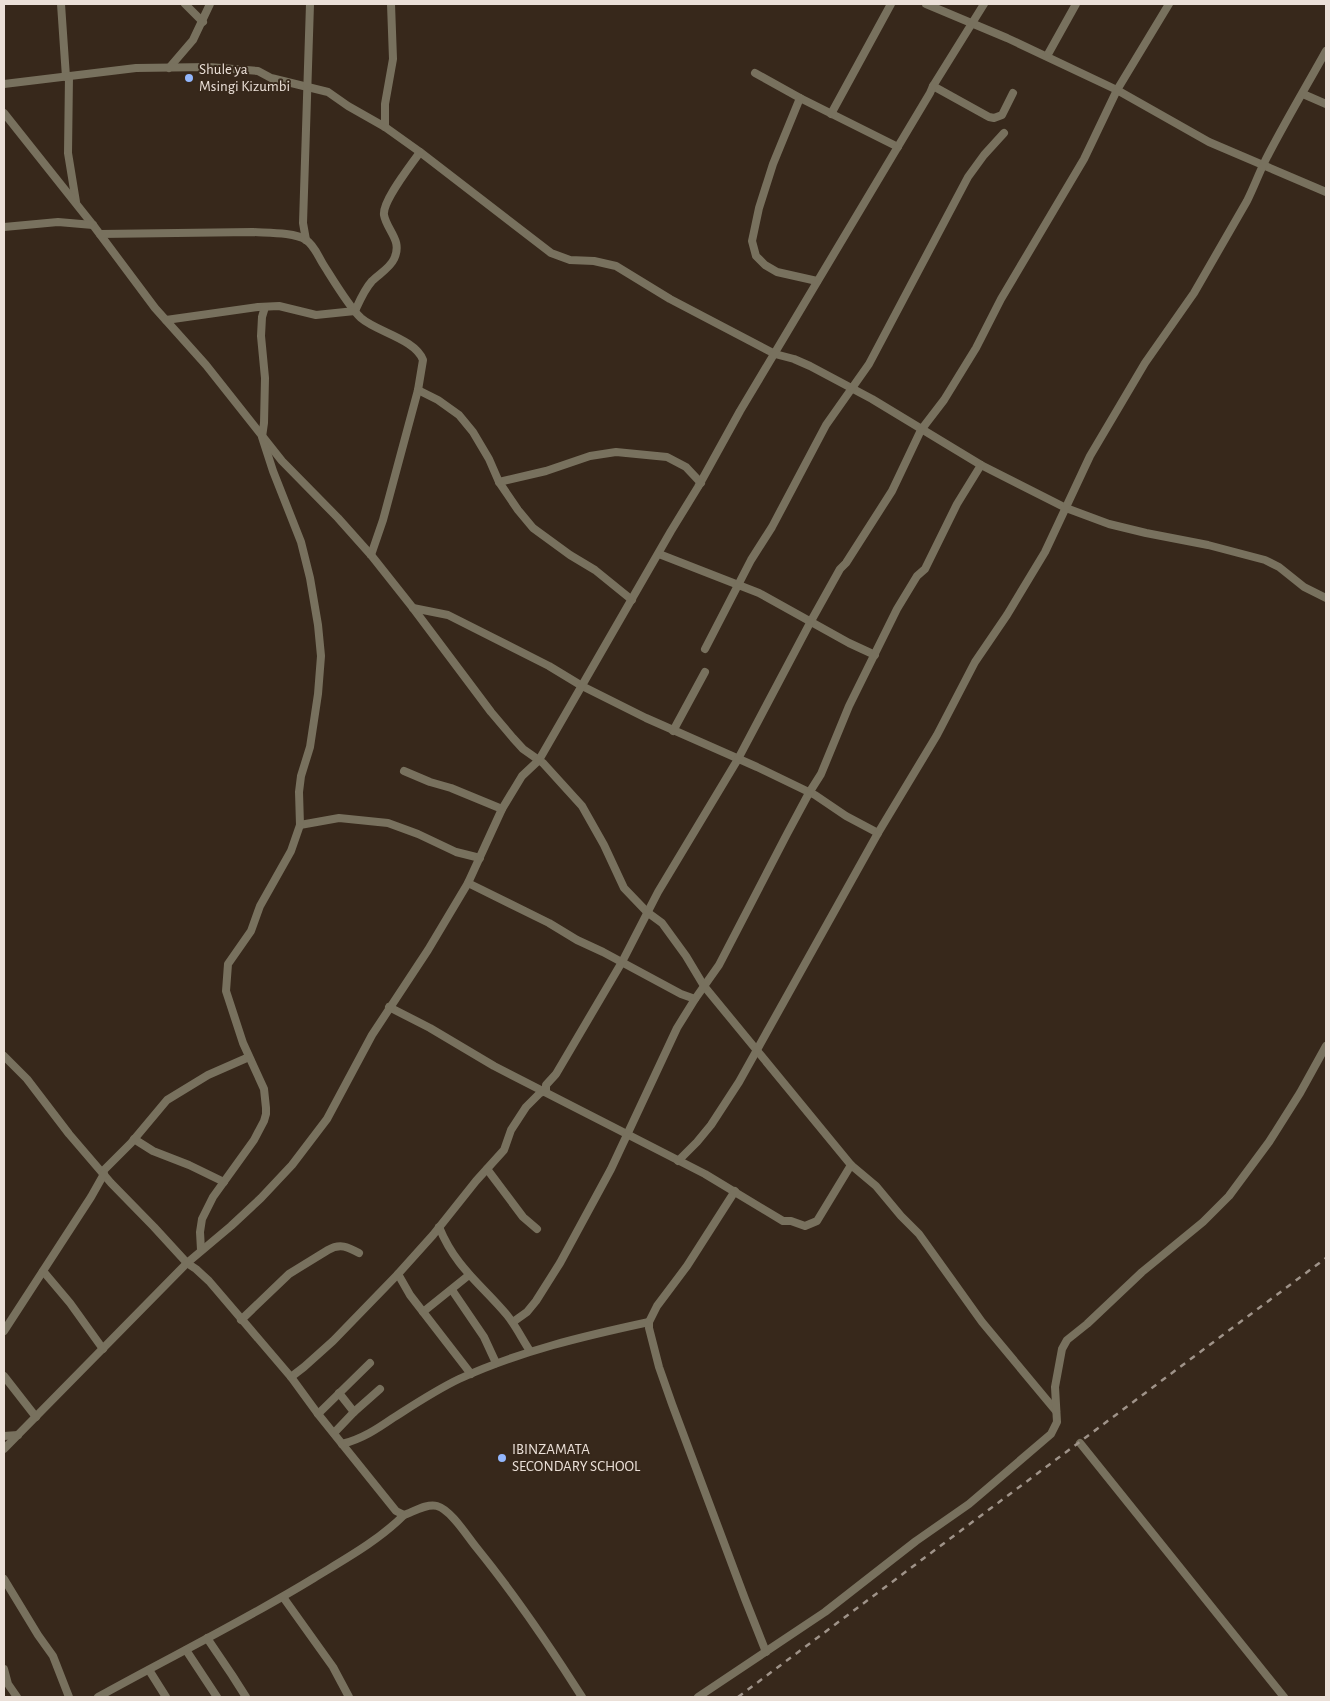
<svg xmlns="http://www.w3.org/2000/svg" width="1330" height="1701" viewBox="0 0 1330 1701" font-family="'Alegreya Sans',sans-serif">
<rect width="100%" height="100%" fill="#37281b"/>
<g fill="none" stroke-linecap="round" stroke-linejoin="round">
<!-- street -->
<g stroke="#78715e" stroke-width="8">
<polyline points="61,4 66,77"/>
<polyline points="185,4 203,22"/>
<polyline points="926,4 1007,38 1117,90 1209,142 1326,192"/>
<polyline points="1047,56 1076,4"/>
<polyline points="169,68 193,40 210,4"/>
<polyline points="755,73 800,98 898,147"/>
<polyline points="69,76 68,153 76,202"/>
<polyline points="4,84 136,68 209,67 258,71 271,78 328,92 348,106 385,127 420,152 551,253 570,260 594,261 616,266 670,299 775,354 794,359 810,366 872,399 981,465 1066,508 1109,524 1146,533 1208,545 1265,560 1279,567 1304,587 1326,598"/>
<polyline points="933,86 989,117 994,118 1002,115 1013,93"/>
<polyline points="1303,94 1326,104"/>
<polyline points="800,98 773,164 759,208 752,241 756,256 765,265 777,272 817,281"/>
<polyline points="4,113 93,225 155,308 206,365 282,461 338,518 371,555 413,608 491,712 513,738 523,749 543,763 582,806 604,845 624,888 647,912 662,923 686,956 704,986 851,1165 876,1186 901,1216 919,1234 982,1322 1056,1411"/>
<polyline points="831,114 891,4"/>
<polyline points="385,127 385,104 393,59 391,4"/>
<polyline points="4,227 58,222 93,225"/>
<path d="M100 234 253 232C267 233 294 232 306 240 314 245 318 256 323 264 332 278 349 307 361 318 377 332 415 339 423 360L418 390 383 520 371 555"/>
<polyline points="306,240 303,223 310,4"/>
<path d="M166 320 258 307 279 306 316 315 355 311C360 300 364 290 372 281 379 274 390 268 394 259 403 240 387 231 384 215 382 201 412 164 420 152"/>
<polyline points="418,390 438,400 459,415 473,432 489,459 499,482 518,510 533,528 570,555 595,570 632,600"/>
<polyline points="499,482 546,471 590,456 616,452 667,457 686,467 701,483"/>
<polyline points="659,554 759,593 849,643 875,655"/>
<polyline points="413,608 448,615 549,666 582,686 646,718 757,767 815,795 846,816 878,833"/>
<polyline points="705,649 751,560 772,527 826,425 869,364 968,177 984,155 1004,133"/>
<polyline points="673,731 705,672"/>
<polyline points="404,771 430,782 451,788 502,809"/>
<polyline points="300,825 339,818 388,823 418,834 456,852 480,858"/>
<polyline points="468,883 549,923 577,940 603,952 681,994 695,999"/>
<polyline points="389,1007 430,1028 494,1066 705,1174 783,1221 791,1221 805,1226 817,1221 851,1165"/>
<path d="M4 1056 27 1079 69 1134 111 1183 154 1227 187 1263 196 1269 209 1281 291 1377 318 1414 396 1511 404 1515C413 1512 427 1503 437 1506 451 1510 467 1536 476 1547 515 1595 549 1645 582 1697"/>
<polyline points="134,1139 153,1151 189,1165 224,1182"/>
<path d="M678 1161 697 1142 711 1125 739 1082 878 833 937 735 975 662 1007 615 1045 552 1090 456 1145 363 1194 293 1247 201C1254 187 1259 173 1266 159 1285 122 1306 87 1326 51"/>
<polyline points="487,1169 523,1217 537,1229"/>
<polyline points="102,1172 131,1143 167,1100 208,1075 249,1057"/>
<polyline points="735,1191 687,1266 657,1306 649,1322 649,1328 659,1367 672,1404 745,1599 766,1652"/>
<path d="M439 1227C456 1268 480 1283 507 1315 516 1326 522 1339 530 1351"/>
<polyline points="201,1250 200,1232 202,1219 213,1197 254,1140 264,1121 266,1114 266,1108 264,1089 243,1043 226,991 228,964 251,931 260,906 291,851 300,825 299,792 301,776 310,747 318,694 321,656 318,625 310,578 301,542 273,471 262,437 264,423 265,378 261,336 262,317 265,307"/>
<polyline points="43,1271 70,1303 103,1349"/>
<polyline points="398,1274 410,1295 471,1374"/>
<polyline points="452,1290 484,1337 496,1363"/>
<polyline points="423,1312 469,1275"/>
<path d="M241 1320 289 1274 328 1250C340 1243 348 1247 359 1253"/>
<polyline points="513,1322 527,1312 536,1301 560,1263 611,1169 677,1028 695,999 719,965 787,834 809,793 821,774 849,706 897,609 917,576 925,569 957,504 981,465"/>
<polyline points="4,1331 91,1197 104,1174"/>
<polyline points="4,1376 36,1417"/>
<polyline points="291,1377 304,1367 333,1341 398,1274 433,1235 476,1181 504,1150 511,1130 526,1107 540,1093 546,1091 546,1085 556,1074 622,962 658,892 738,759 811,621 840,569 846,563 892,491 921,430 944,400 976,348 1001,299 1084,159 1117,90 1169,4"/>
<polyline points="339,1393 354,1412"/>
<polyline points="318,1414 370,1363"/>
<polyline points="334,1433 354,1412 380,1389"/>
<polyline points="4,1436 18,1435"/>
<polyline points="1080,1443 1284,1697"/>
<path d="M342 1444C362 1439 377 1429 393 1418 415 1404 436 1390 459 1379 520 1351 584 1336 649 1322"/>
<polyline points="4,1449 187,1263 231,1226 261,1198 292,1165 327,1119 372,1035 428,950 468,883 502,809 522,776 539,760 671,531 698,487 740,411 930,93 933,86 984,4"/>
<polyline points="4,1579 38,1635 53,1656 69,1697"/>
<polyline points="283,1597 333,1667 349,1697"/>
<polyline points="207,1638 232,1675 246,1697"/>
<polyline points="186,1650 217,1697"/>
<polyline points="4,1669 8,1684 17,1697"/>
<polyline points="149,1670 166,1697"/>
<path d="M98 1697C170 1657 244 1621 314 1578 345 1559 378 1541 404 1515"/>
<polyline points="698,1697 825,1612 916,1541 969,1504 1051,1434 1057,1422 1055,1387 1062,1349 1067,1340 1087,1324 1142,1272 1203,1222 1229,1196 1269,1142 1300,1093 1326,1046"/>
</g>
<!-- rail -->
<polyline stroke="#9f9389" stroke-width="2.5" stroke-dasharray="6 6" stroke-linecap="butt" points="738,1697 1326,1258"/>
</g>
<!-- markers -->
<g fill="#93b7fd" stroke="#37281b" stroke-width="2">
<circle cx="189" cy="78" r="5"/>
<circle cx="502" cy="1458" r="5"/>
</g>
<g text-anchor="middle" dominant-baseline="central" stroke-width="4" stroke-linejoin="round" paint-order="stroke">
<!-- poi labels -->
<g font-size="15" fill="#ebe0d8" stroke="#37281b" text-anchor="start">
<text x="199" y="69">Shule ya<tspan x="199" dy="17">Msingi Kizumbi</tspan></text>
<text x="512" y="1449">IBINZAMATA<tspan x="512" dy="17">SECONDARY SCHOOL</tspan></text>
</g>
</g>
<!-- border -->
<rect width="1330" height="1701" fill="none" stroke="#ebe0d8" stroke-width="10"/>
</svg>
